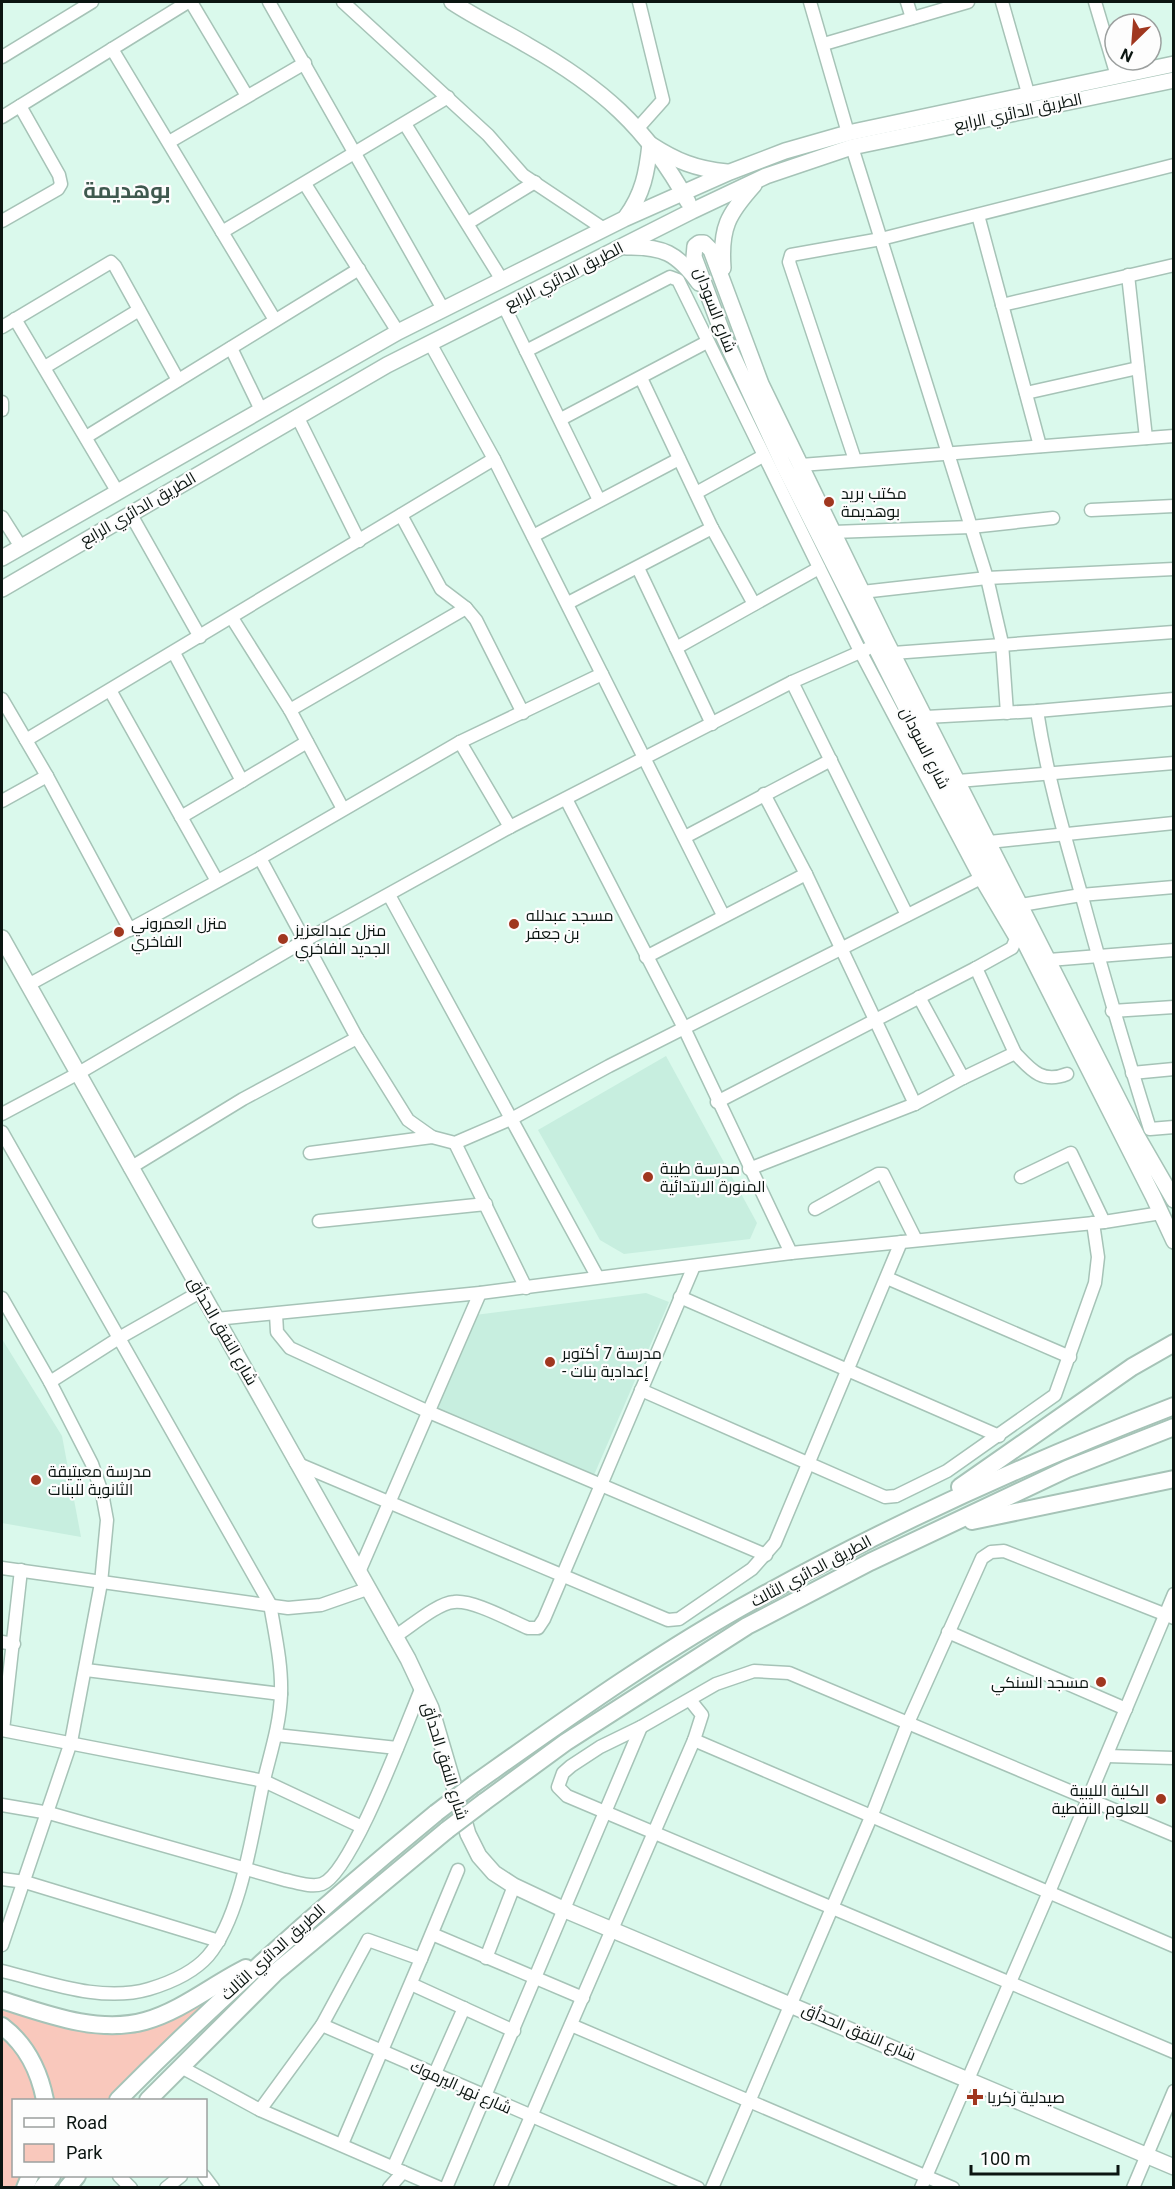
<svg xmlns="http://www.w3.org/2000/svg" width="1175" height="2189" viewBox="0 0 1175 2189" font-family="Roboto,Cairo,sans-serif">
<rect width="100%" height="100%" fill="#daf9ec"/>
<!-- built -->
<g fill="#c7eedf">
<polygon points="666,1056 757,1223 750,1239 624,1254 600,1240 538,1130"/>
<polygon points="646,1293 669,1302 594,1475 437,1410 475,1315"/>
<polygon points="2,1339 62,1436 81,1537 2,1523"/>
</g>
<!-- green -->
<g fill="#f9c8bc">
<path d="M226 1980 116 2100H52C49 2067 30 2033 2 2015V2004L112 2030Z"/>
<polygon points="2,2029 13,2037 41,2100 14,2100 14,2176 23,2176 14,2187 2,2187"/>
</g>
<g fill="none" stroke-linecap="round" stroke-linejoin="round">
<defs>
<g id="minor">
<polyline points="191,2 247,96"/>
<polyline points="269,2 443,309"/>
<polyline points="343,2 488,135 523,175 604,229"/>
<polyline points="810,2 848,133"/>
<polyline points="907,2 912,18"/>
<polyline points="1002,2 1028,93"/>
<polyline points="1095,2 1117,76"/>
<polyline points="824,44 968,2"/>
<polyline points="112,49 275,320"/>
<polyline points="2,57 92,2"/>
<polyline points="2,117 188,2"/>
<polyline points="405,124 502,280"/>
<polyline points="638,128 663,100 639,2"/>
<polyline points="169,142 305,63"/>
<polyline points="852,147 987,578 1002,643 1007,713"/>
<polyline points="305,184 398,332"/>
<polyline points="978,215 1040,446"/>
<polyline points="2,221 58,189 61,184 59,175 20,106"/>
<polyline points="468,223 535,182"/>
<polyline points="222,232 448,97"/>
<polyline points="1128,275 1146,438"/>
<polyline points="1002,305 1174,265"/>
<polyline points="504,306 599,500"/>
<polyline points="15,319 117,491"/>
<polyline points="2,327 111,262 115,266 178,380"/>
<polyline points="430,343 494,459 723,915"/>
<polyline points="231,348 261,410"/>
<polyline points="526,351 670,277 678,280 860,651 980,878 1016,939 1012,948 976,968 717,1102"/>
<polyline points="45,367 139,310"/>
<polyline points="641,378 712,528 754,604"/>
<polyline points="1026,393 1138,368"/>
<polyline points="2,402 2,410"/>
<polyline points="297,416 359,541"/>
<polyline points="561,419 707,342"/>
<polyline points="86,437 359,269"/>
<polyline points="855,460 789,262 791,255 881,239 1174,165"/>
<polyline points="801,465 1174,436"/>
<polyline points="696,493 763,456"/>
<polyline points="1091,510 1174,506"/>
<polyline points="130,513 200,637"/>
<polyline points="401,515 441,589 466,608 476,620 523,713"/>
<polyline points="2,517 21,547"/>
<polyline points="833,532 971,527 1053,518"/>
<polyline points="533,536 679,459"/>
<polyline points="638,568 712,724"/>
<polyline points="862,592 987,578 1174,569"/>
<polyline points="568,603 712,528"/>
<polyline points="232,618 290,710 343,809"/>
<polyline points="676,648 819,568"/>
<polyline points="174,653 242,781 181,817"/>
<polyline points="893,653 1174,632"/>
<polyline points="792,682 907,915"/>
<polyline points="111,692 217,881"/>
<polyline points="2,699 47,776 130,930"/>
<polyline points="290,710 466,608"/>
<path d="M1037 711C1047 776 1064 834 1082 897 1103 975 1126 1052 1150 1129L1174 1127"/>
<polyline points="926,717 1037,711 1174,699"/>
<polyline points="26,740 494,459"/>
<polyline points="460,742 510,827"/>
<polyline points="242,781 307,742"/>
<polyline points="958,781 1174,763"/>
<polyline points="764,794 806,874 915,1104"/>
<polyline points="566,799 684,1028 791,1253"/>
<polyline points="2,801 47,776"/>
<polyline points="685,837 831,760"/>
<polyline points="989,842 1174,823"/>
<polyline points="260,858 357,1038 408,1120 432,1137"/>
<polyline points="389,895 597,1276"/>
<polyline points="1021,905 1081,895 1174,887"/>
<polyline points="646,957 806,874"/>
<polyline points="1049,960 1174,950"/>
<polyline points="28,985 260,858 460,742 602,674"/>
<polyline points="919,997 963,1078 1015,1053 976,968"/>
<polyline points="1112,1011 1174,1007"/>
<path d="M1015 1053C1031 1070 1042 1084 1067 1074"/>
<polyline points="1132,1073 1174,1069"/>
<polyline points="2,1114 77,1074 304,941 510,827 792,682 867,649"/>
<path d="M2 1132 270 1604C275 1634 282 1664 281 1694 280 1725 270 1754 263 1784 252 1834 241 1917 208 1956 194 1972 169 1983 149 1989 101 2003 48 1982 2 1971"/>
<polyline points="455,1143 526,1288"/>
<polyline points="310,1153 432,1137 455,1143 513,1118 609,1066 985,876"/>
<polyline points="130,1168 243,1099 357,1038"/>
<polyline points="749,1169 915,1104 963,1078"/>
<polyline points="1021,1177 1071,1153 1104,1222"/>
<polyline points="815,1209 878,1174 883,1174 916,1240"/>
<polyline points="319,1221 486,1204"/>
<polyline points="887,1278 1070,1357"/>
<polyline points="680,1297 999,1436"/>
<polyline points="2,1298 50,1382 92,1464 102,1493 107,1520 101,1583 71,1742 2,1945"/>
<polyline points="276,1314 277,1332 290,1348 429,1412 766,1555"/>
<polyline points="216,1319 480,1293 791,1253 1104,1222 1161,1213"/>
<polyline points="50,1382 119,1338 200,1292"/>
<polyline points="641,1390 885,1497 896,1496 947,1471 1055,1395 1095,1283 1098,1257 1093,1223"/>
<polyline points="296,1463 668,1620 679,1619 752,1569 775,1543 901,1242"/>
<polyline points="2,1568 288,1608 321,1605 367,1589"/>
<polyline points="359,1572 480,1293"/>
<polyline points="948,1632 1126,1709"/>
<path d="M394 1637C409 1628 437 1603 454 1602 474 1600 509 1620 528 1628H538L544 1619 694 1266"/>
<polyline points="2,1642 14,1644"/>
<polyline points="86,1670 281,1694"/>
<polyline points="2,1730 264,1781 362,1827"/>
<polyline points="3,1730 21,1570"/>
<polyline points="276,1735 397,1748"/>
<polyline points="694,1740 1174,1946"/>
<polyline points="1107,1756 1174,1758"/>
<path d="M2 1805 49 1813 285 1880C296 1882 311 1888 322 1884 352 1873 407 1722 422 1687"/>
<polyline points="1174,1835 789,1673 754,1671 716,1684 641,1727 600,1747 571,1766 563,1773 558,1787 567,1796 1174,2052"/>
<polyline points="2,1879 25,1882 219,1941"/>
<polyline points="432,1934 583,1998"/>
<polyline points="486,1958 514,1886"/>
<polyline points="411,1984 514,2031"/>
<polyline points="322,2025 368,1940 421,1959 458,1870"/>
<polyline points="571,2025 953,2188"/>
<polyline points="181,2067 260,2110 440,2188"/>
<polyline points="260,2110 322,2025 698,2188"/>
<polyline points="342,2144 421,1959"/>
<polyline points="393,2168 464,2008"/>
<polyline points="119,2176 131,2188"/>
<polyline points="204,2176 213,2188"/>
<polyline points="166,2188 181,2176"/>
<polyline points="389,2188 403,2172"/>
<polyline points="446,2188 641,1727"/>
<polyline points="500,2188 694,1740 702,1715 690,1700"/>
<polyline points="712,2188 871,1817 907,1725 982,1558 991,1552 1004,1551 1174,1618"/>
<polyline points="921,2188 1049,1892 1174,1594"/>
<polyline points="1133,2188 1174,2091"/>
</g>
<g id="major">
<path d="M452 2C476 18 502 30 527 45 601 87 647 127 688 202"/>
<path d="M626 217C643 194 647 172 650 144 676 161 696 169 727 172"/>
<path d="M626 247C663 246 677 253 699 283"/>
<path d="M723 268C720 228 728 214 754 185"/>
<polyline points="2,558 398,332 624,219 730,172 785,151 848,133 1174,64"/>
<polyline points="2,589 387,365 692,211 766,176 852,147 1174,80"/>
<polyline points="2,938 408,1659 431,1708 468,1834 479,1856 494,1873 514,1886 565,1910 1174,2167"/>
<polyline points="1174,1200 1137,1136 886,641 761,384 711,250 704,243 699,243 695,246 694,257 724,337 784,466 1153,1196 1174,1241"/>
</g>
<g id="highway">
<polyline points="960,1487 1132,1367 1174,1343"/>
<polyline points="972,1521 1174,1479"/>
<path d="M474 1784C566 1719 659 1652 758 1598 892 1524 1031 1461 1174 1406"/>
<polyline points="484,1802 566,1742 747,1626 870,1562 1067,1469 1174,1427"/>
<path d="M2 2000C46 2014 98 2034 145 2021 181 2011 212 1985 246 1968"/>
<path d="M2 2026C27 2045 39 2070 45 2100"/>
<path d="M118 2100C219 1998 325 1904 436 1813"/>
<polyline points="148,2100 276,1972 447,1830"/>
<polyline points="25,2188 30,2176"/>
<polyline points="42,2188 52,2176"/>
<polyline points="67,2188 77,2176"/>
</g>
</defs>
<!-- minor casing -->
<use href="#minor" stroke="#a6c3b7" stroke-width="15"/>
<!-- major casing -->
<use href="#major" stroke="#a6c3b7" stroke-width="18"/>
<!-- highway casing -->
<use href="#highway" stroke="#a6c3b7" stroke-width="20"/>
<!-- minor -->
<use href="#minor" stroke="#fff" stroke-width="12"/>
<!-- major -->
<use href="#major" stroke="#fff" stroke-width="15"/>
<!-- highway -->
<use href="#highway" stroke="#fff" stroke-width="16"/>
<defs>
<g id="highway-bridge">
<polyline points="436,1813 474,1784"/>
<polyline points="447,1830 484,1802"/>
</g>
</defs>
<!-- highway-bridge casing -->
<use href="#highway-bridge" stroke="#a6c3b7" stroke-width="20" stroke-linecap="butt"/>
<!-- highway-bridge -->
<use href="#highway-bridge" stroke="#fff" stroke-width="16"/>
</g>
<!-- markers -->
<g fill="#a0371f" stroke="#fdfdfd" stroke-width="2">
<circle cx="829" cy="502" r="6"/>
<circle cx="514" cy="924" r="6"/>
<circle cx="119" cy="932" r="6"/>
<circle cx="283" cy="939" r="6"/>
<circle cx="648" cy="1177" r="6"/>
<circle cx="550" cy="1362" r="6"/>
<circle cx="36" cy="1480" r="6"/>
<circle cx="1101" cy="1682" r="6"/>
<circle cx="1161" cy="1799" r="6"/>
<path d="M972 2088h6v6h6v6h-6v6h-6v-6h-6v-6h6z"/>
</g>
<g text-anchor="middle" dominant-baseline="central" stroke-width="4.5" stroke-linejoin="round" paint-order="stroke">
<!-- street labels -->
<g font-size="16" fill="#0b1511" stroke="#fdfdfd">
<text transform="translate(1018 112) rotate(-12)">الطريق الدائري الرابع</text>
<text transform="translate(564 276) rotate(-27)">الطريق الدائري الرابع</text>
<text transform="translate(715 310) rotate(69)">شارع السودان</text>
<text transform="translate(138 509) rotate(-30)">الطريق الدائري الرابع</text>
<text transform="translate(925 748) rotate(63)">شارع السودان</text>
<text transform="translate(223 1331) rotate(60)">شارع النفق الحدأق</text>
<text transform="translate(811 1571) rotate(-28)">الطريق الدائري الثالث</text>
<text transform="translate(445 1761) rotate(73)">شارع النفق الحدأق</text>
<text transform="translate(273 1952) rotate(-42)">الطريق الدائري الثالث</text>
<text transform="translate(859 2032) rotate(23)">شارع النفق الحدأق</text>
<text transform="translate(461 2087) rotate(24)">شارع نهر اليرموك</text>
</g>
<!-- poi labels -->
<g font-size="16" fill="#0b1511" stroke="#fdfdfd" text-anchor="start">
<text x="841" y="493">مكتب بريد<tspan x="841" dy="18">بوهديمة</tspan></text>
<text x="526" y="915">مسجد عبدلله<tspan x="526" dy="18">بن جعفر</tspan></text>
<text x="131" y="923">منزل العمروني<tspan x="131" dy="18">الفاخري</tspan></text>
<text x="295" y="930">منزل عبدالعزيز<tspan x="295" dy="18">الجديد الفاخري</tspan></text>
<text x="660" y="1168">مدرسة طيبة<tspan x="660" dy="18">المنورة الابتدائية</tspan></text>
<text x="562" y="1353">مدرسة 7 أكتوبر<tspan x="562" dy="18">- إعدادية بنات</tspan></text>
<text x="48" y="1471">مدرسة معيتيقة<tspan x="48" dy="18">الثانوية للبنات</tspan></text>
<text x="1089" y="1682" text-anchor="end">مسجد السنكي</text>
<text x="1149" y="1790" text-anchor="end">الكلية الليبية<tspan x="1149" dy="18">للعلوم النفطية</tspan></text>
<text x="987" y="2097">صيدلية زكريا</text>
</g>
<!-- district labels -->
<g font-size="22" font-weight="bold" fill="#3f594f" stroke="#fdfdfd">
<text x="127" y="190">بوهديمة</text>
</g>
</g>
<!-- border -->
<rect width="1175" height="2189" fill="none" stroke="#0b1511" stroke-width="6"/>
<!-- legend -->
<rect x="12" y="2099" width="195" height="78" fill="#fdfdfd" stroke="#9ca09f" stroke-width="1.5"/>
<rect x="24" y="2118" width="30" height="9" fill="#ffffff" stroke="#9ca09f" stroke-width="1.5"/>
<text x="66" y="2129" font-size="18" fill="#0b1511">Road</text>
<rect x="24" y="2144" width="30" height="18" fill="#f9c8bc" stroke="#9ca09f" stroke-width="1.5"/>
<text x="66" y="2159" font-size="18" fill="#0b1511">Park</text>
<!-- north arrow -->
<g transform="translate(1133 42) rotate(205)"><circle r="28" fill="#fdfdfd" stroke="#9ca09f" stroke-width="1.5"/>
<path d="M0-4.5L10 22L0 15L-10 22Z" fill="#a0371f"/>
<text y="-9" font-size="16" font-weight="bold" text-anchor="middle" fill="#0b1511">N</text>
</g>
<!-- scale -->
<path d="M971 2165v9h147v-9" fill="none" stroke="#0b1511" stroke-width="3"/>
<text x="980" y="2165" font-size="18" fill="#0b1511" stroke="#fdfdfd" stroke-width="4.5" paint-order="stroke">100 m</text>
</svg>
